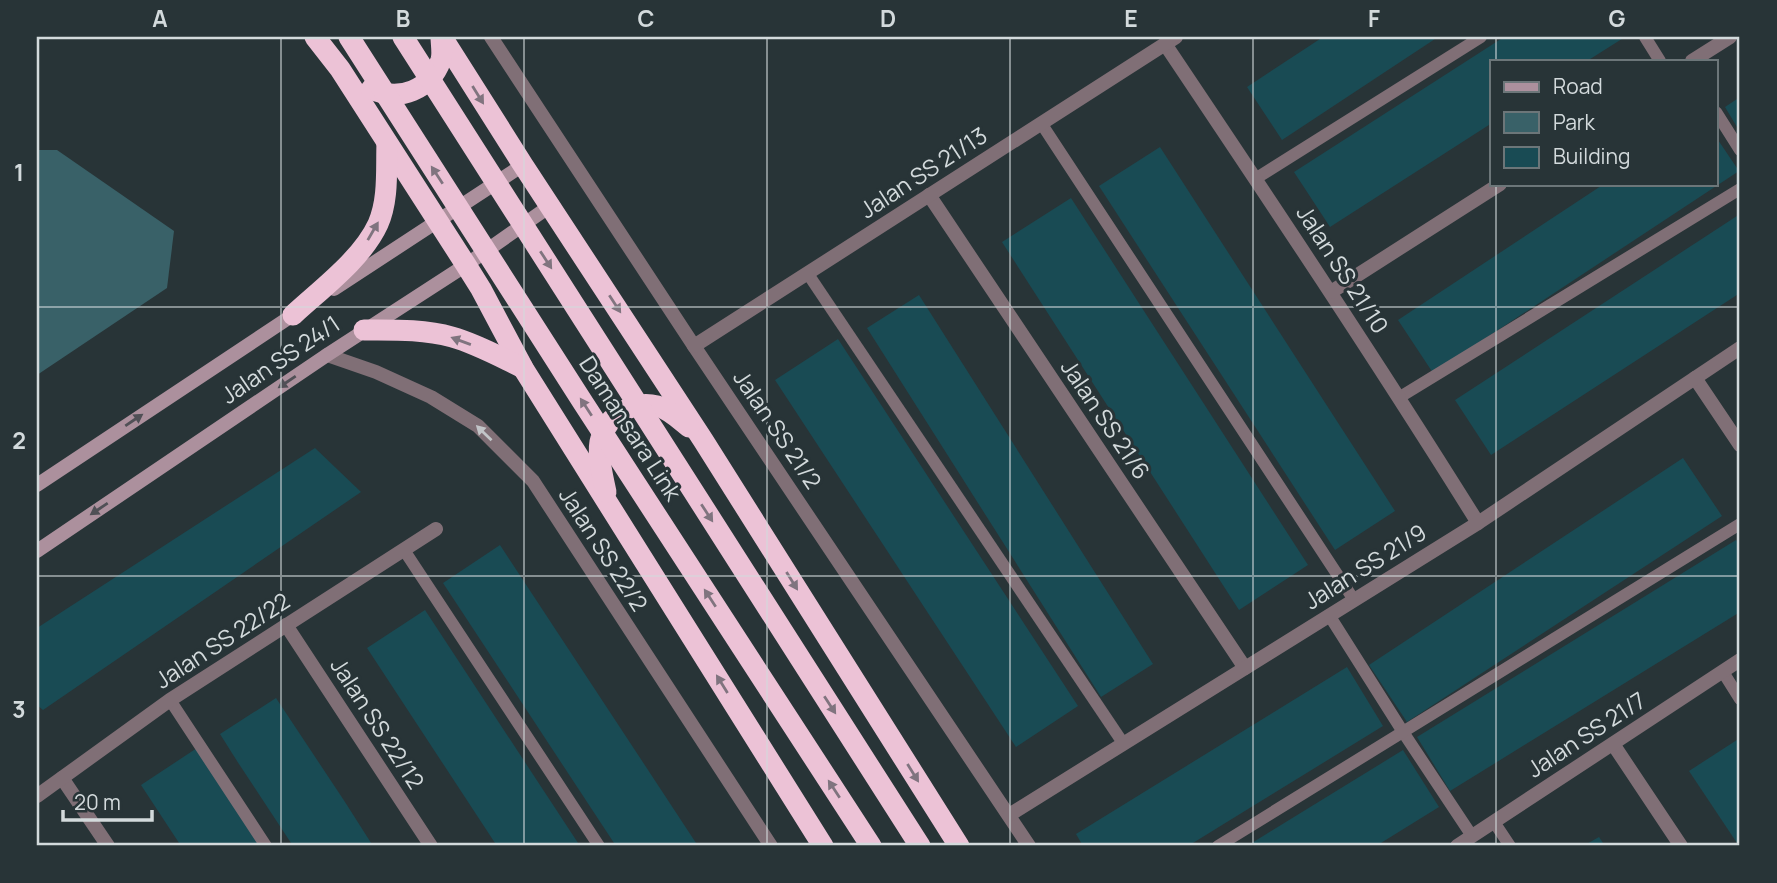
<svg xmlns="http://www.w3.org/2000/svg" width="1777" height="883" viewBox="0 0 1777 883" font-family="Manrope,sans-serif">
<rect width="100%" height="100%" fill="#283437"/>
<!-- green -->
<polygon fill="#396168" points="37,150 57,150 174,231 167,288 37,375"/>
<!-- building -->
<g fill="#194b54">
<polygon points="1323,37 1438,37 1282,140 1247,87"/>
<polygon points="1504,37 1625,37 1587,61 1492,61 1492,123 1330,227 1294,172"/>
<polygon points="1740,97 1740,132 1725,107"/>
<polygon points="1716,137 1739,171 1433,373 1398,320 1604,184 1716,184"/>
<polygon points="1160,147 1395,511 1335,550 1099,186"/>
<polygon points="1071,198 1308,565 1239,610 1002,242"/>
<polygon points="1740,214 1740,293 1491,455 1455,400"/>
<polygon points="919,295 1153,664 1101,697 867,328"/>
<polygon points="838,339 1078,706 1016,747 775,380"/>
<polygon points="315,448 361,492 43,710 37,705 37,628"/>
<polygon points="1683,458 1722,516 1407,722 1369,665"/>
<polygon points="1736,540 1740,546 1740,612 1450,791 1417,737"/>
<polygon points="500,545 698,846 616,846 443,583"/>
<polygon points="425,610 580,846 497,846 367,648"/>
<polygon points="1347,667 1383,726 1188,846 1083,846 1076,834"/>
<polygon points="276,698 345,802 373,846 293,846 237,761 220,734"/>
<polygon points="1740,738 1740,846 1739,846 1689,771"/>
<polygon points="197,748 262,846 181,846 141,785"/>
<polygon points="1403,750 1439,807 1376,846 1247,846"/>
<polygon points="1599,837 1605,846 1583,846"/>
</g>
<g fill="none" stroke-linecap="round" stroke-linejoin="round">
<!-- service -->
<g stroke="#806f76" stroke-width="12">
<polyline points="1645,37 1660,61"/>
<polyline points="1716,112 1740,150"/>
<polyline points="1041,123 1354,600"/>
<polyline points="1255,179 1481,37"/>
<polyline points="808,274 1123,743"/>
<polyline points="1400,397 1740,189"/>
<polyline points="404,550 599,846"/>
<polyline points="1329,615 1403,732 1472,836"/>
<polyline points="1723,672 1740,699"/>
<polyline points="170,700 266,846"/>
<polyline points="1494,822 1510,846"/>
<polyline points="1218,846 1740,524"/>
</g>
<!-- minor -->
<g stroke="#806f76" stroke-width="14">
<polyline points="491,37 694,346 1029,846"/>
<path d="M1165 44C1271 202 1377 361 1478 523"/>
<polyline points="1692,61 1730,37"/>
<polyline points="929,195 1245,668"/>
<polyline points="1331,292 1500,184"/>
<polyline points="694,346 1176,37"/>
<polyline points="327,355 376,372 431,397 478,426 533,481 771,846"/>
<polyline points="1695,378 1740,445"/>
<polyline points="286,625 431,846"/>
<polyline points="1613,744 1681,846"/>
<polyline points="62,778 108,846"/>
<polyline points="37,796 170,700 436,529"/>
<polyline points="1009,815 1478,523 1740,348"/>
<polyline points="1457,846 1740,660"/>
</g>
<!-- secondary -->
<g stroke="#ac909d" stroke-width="14">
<polyline points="334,289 523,165"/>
<polyline points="37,485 299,311"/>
<polyline points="37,551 327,355 466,265 550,206"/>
</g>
<!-- motorway -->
<g stroke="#ecc2d6" stroke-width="21">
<polyline points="315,37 340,69 466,265 481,289 523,368 823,846"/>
<polyline points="442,37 523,165 703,440 959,846"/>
<path d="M371 89C400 102 430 90 441 60 443 53 441 44 441 37"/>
<path d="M293 315C321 289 362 259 378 224 389 199 386 169 387 143"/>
<path d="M364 330C393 330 424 329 452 337 477 344 500 357 523 368"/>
<path d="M606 492C603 477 596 452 601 438 608 415 634 400 657 406 669 409 679 419 689 427"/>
</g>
<!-- motorway-bridge -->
<g stroke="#ecc2d6" stroke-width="21">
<polyline points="349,37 582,401 871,846"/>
<polyline points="403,37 920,846"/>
</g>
</g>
<!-- one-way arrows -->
<defs><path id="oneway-solid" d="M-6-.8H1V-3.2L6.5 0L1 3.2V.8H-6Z" transform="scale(1.75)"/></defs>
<g fill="#80747f">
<use href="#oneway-solid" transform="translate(478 95) rotate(58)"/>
<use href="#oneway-solid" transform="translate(437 175) rotate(-123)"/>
<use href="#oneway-solid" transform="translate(373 231) rotate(-60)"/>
<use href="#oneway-solid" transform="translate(546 260) rotate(57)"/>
<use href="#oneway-solid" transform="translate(615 304) rotate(57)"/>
<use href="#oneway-solid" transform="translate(461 341) rotate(-160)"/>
<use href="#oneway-solid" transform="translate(586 407) rotate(-123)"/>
<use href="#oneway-solid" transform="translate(707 513) rotate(57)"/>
<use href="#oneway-solid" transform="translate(792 581) rotate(58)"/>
<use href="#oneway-solid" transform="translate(710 598) rotate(-123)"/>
<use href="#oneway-solid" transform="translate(722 684) rotate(-122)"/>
<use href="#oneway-solid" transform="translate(830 705) rotate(57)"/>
<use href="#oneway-solid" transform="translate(913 773) rotate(58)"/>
<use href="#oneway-solid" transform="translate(834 789) rotate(-123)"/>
</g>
<g fill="#505056">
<use href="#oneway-solid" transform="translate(287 382) rotate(146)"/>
<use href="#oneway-solid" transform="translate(134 420) rotate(-34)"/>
<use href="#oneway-solid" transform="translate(99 509) rotate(146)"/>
</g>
<use fill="#c2c5c8" href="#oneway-solid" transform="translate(484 433) rotate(-136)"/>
<!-- grid -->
<path fill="none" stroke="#d3dadc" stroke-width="2" stroke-opacity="0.55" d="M281 37V846M524 37V846M767 37V846M1010 37V846M1253 37V846M1496 37V61M1496 184V846M37 307H1740M37 576H1740"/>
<g text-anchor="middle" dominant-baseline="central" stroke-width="6" stroke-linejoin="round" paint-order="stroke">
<!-- street labels -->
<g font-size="23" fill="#d3dadc" stroke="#283437">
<text transform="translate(923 172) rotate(-33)">Jalan SS 21/13</text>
<text transform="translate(1343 269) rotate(57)">Jalan SS 21/10</text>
<text transform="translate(280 359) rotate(-34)">Jalan SS 24/1</text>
<text transform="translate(1106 419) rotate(56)">Jalan SS 21/6</text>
<text transform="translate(631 428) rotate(57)">Damansara Link</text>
<text transform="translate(778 429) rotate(56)">Jalan SS 21/2</text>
<text transform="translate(604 549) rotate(57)">Jalan SS 22/2</text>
<text transform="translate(1365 566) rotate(-32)">Jalan SS 21/9</text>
<text transform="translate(222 640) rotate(-33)">Jalan SS 22/22</text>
<text transform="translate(378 723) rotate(57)">Jalan SS 22/12</text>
<text transform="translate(1586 734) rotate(-33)">Jalan SS 21/7</text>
</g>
</g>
<!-- border -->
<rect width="1777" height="883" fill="none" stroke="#283437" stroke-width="77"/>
<!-- legend -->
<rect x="1490" y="60" width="228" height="126" fill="#283437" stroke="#6c7679" stroke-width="2"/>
<rect x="1504" y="82" width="35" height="10" fill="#ac909d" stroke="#6c7679" stroke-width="2"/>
<text x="1553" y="94" font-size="21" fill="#d3dadc">Road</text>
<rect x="1504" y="112" width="35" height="21" fill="#396168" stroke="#6c7679" stroke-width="2"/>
<text x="1553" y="130" font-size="21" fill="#d3dadc">Park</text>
<rect x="1504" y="147" width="35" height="21" fill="#194b54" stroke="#6c7679" stroke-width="2"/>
<text x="1553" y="164" font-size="21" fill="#d3dadc">Building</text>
<!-- scale -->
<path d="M63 810v10h89v-10" fill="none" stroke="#d3dadc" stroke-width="3.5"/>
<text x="74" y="810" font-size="21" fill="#d3dadc" stroke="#283437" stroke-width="5" paint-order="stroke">20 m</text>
<rect x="38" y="38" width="1700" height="806" fill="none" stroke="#d3dadc" stroke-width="2.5"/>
<g font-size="23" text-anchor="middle" font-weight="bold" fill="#d3dadc">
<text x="160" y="27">A</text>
<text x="403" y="27">B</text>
<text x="646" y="27">C</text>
<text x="888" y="27">D</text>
<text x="1131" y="27">E</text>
<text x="1374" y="27">F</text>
<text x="1617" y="27">G</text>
<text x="19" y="181">1</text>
<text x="19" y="449">2</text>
<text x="19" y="718">3</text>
</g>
</svg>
